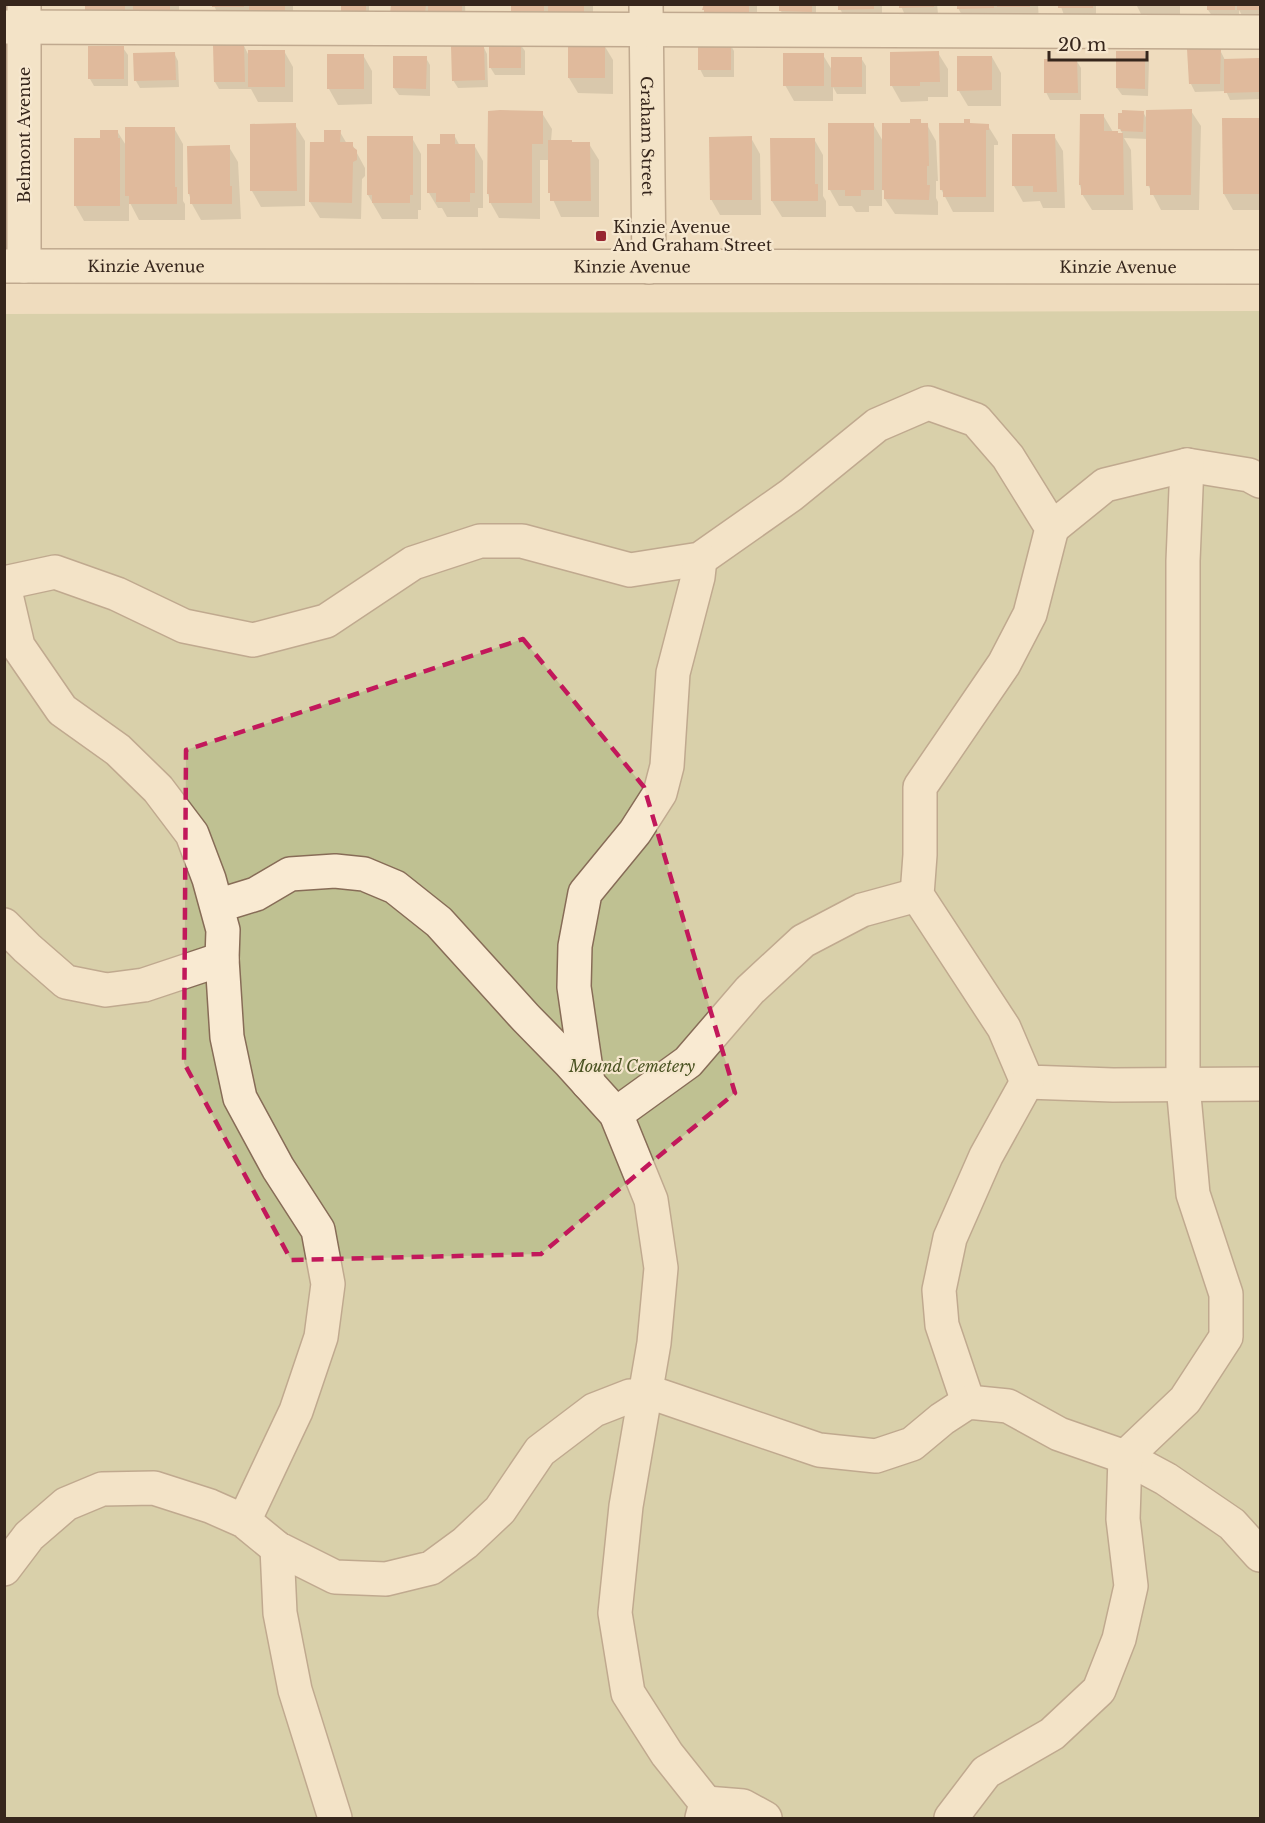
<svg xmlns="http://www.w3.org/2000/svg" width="1265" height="1823" viewBox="0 0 1265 1823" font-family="'Libre Baskerville',serif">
<rect width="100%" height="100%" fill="#efdcbe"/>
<!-- cemetery -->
<polygon fill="#bfc192" points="1260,311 1260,1818 5,1818 4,314"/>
<!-- shadow -->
<g fill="#0003">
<polygon points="86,4 179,4 179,30 133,32"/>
<polygon points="213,4 293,4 293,26 223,23"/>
<polygon points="342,4 369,4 369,19"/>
<polygon points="392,4 465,4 466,29"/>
<polygon points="512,4 593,4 593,31 521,27 512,11"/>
<polygon points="705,4 757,4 757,32"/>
<polygon points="781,4 816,4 816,19 785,19 781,11"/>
<polygon points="840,4 882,4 882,25 849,25 840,9"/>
<polygon points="900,4 937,4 938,14 905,15"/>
<polygon points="958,4 1038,4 1039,23 1008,23 1003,14 1003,23 967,24 958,8"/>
<polygon points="1060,4 1096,4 1096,15 1064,15"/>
<polygon points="1136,4 1180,4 1180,22 1145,22"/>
<polygon points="1208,4 1260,4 1260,17 1243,17 1239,10 1239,17 1213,17 1208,10"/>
<polygon points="520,44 525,51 525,75 495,75 490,67"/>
<polygon points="730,44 734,51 734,77 704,77 700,69"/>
<polygon points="604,45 613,60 613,94 578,93 569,78"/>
<polygon points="244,46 249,56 284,51 293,67 293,102 258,102 251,89 219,89 215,82"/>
<polygon points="483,46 487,54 488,87 458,88 453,80"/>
<polygon points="123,48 128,55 128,86 94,86 90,79"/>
<polygon points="1189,50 1220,50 1225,60 1258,60 1260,65 1260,99 1230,100 1226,91 1195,92 1191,84"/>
<polygon points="174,53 178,61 179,87 140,88 136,81"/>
<polygon points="938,53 948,69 948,97 928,97 928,101 901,102 892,86"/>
<polygon points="1144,53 1149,60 1148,96 1122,95 1117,88"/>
<polygon points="363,55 372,71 372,104 338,105 329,89"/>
<polygon points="823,55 832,70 861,58 866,66 866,94 837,94 833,87 833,101 794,101 785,85"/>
<polygon points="992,57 1001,73 1001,106 968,106 959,91"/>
<polygon points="426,58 430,65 430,96 399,95 394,88"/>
<polygon points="1076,60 1081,68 1081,100 1050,100 1046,92"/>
<polygon points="1191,111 1201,126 1199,210 1161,210 1148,185 1148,139 1124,138 1131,150 1133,210 1092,210 1082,194 1080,185 1103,115 1113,132 1123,134 1119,128 1143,112 1148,121"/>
<polygon points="542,113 552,129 551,141 589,144 599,160 599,217 561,217 550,193 549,160 540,160 540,219 499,218 490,202 488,193"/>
<polygon points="1223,119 1260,119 1260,210 1233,210 1224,194"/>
<polygon points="920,120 922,125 927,125 936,141 938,181 936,181 936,198 938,202 938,215 895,214 885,199 885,193 882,187 882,206 869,206 869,212 856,212 852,206 839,206 830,190 873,124 884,143"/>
<polygon points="969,121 971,125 988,126 998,142 998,145 994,145 994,212 953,212 941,189 965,125"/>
<polygon points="295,125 305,141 305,206 261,207 252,191"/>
<polygon points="174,128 183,144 183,201 185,204 185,220 139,220 129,201 129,221 84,221 75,205 102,139 117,131 127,147"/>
<polygon points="340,132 347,144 352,144 365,168 365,176 362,179 361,219 320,218 310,202 325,144"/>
<polygon points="454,135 460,146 474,145 483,161 483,208 478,208 478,217 447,217 442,208 438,208 429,193 441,146"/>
<polygon points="1013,136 1054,136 1063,151 1065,208 1043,208 1040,201 1023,202 1014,186"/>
<polygon points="412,138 421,154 421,210 418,210 418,219 382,219 368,195"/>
<polygon points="751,138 760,154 761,215 720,215 711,199"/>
<polygon points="814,139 823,155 823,196 826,201 826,217 782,217 772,201"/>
<polygon points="229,147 238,162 241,219 201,220 192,204 189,194"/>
</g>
<!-- building -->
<g fill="#ce9073">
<rect x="85" y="4" width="40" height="13"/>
<rect x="133" y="4" width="37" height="10"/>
<rect x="212" y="4" width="32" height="3"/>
<rect x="249" y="4" width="36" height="7"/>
<rect x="341" y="4" width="25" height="8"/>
<polygon points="391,4 426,4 425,14 390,14"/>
<rect x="428" y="4" width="34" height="18"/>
<rect x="511" y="4" width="33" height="7"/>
<polygon points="548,4 584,4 584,15 548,14"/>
<polygon points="704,4 749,4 749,17 704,17 704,10 702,10"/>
<polygon points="779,4 812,4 812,12 779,11"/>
<polygon points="838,4 874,4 874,9 838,10"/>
<polygon points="899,4 934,4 934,7 899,8"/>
<polygon points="957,4 994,4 994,8 957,9"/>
<rect x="997" y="4" width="33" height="3"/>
<rect x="1058" y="4" width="35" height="4"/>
<rect x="1207" y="4" width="28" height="6"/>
<rect x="1237" y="4" width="23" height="6"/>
<polygon points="521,42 521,68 489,68 489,43"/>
<rect x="698" y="42" width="33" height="28"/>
<rect x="568" y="43" width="37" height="35"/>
<polygon points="244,44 245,82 214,82 213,45"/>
<polygon points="484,45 485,80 452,81 451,46"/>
<rect x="88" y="46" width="36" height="33"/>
<polygon points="1221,48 1220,84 1189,84 1187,49"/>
<rect x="248" y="50" width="37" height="37"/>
<polygon points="939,51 940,82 920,82 920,86 890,86 890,52"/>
<polygon points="1116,51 1145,51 1145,89 1116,88"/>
<polygon points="175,52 176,80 134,81 133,53"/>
<rect x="783" y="53" width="41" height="33"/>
<rect x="327" y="54" width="37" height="35"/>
<polygon points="393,56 427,56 426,89 393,88"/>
<polygon points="957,56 992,56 992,90 957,91"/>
<rect x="831" y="57" width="31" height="30"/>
<polygon points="1259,58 1259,92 1224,93 1224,59"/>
<polygon points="1044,59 1077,59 1078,93 1044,93"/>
<polygon points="1192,109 1191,195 1150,195 1150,186 1146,186 1146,110"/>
<polygon points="500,110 543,111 543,144 532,144 532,203 489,203 489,194 487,194 488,111"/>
<polygon points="1122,110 1144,111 1143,132 1121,131 1121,129 1118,129 1118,113 1122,113"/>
<polygon points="1080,114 1104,114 1104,131 1118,131 1118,133 1123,133 1124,195 1081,195 1081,185 1079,185"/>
<polygon points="1222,118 1260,118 1260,194 1223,194"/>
<polygon points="910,119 921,119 921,123 928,123 929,166 927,166 927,185 930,185 929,200 884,199 884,190 882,190 882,123 910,123"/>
<polygon points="964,119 970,119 970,123 989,124 989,130 986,130 986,197 943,197 943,190 940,190 939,123 964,123"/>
<polygon points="296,123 297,191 250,191 250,124"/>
<polygon points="828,123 874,123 874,190 861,190 861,196 845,196 845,190 828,190"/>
<polygon points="125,127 175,127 175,187 177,187 177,204 129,204 129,196 125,196"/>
<polygon points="100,130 118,130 118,138 120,138 120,206 74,206 74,138 100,138"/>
<polygon points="324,130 341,130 340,142 353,142 353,147 357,150 357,160 353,162 352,203 309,202 310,142 324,142"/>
<polygon points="440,134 455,134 455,144 475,144 475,193 470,193 470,202 436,202 436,193 427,193 427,144 440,144"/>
<polygon points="1012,134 1055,134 1057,192 1033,192 1033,186 1012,186"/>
<polygon points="367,136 413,136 413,195 410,195 410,203 372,203 372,195 367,195"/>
<polygon points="752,136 752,200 710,200 709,137"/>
<polygon points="770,138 815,138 815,184 818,184 818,201 771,201"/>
<polygon points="548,140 572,140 572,142 590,142 591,201 550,201 550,193 548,193"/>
<polygon points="230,145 230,186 232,186 232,204 190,204 190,194 188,194 187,146"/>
</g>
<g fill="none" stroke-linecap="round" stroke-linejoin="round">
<defs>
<g id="minor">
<path id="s1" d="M646 4 649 267"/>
<polyline points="4,27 1260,32"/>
<path id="s2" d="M4 266 1260 267"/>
<polyline points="24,266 24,6"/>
<polyline points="1052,528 1105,485 1187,465 1249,475 1260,481"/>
<polyline points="4,583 55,572 117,594 184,626 253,640 326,621 413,563 480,541 522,541 630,570 700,559 791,495 877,425 928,403 976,420 1008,457 1052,528 1030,614 1004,664 920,787 920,855 917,895 1004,1028 1027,1082 1113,1085 1260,1084"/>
<polyline points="4,586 18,646 62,710 118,750 158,789 192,834 209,879 223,930 222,959 227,1037 240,1098 278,1168 318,1230 328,1284 321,1337 296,1411 244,1521"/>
<polyline points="217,906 256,894 290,874 335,871 364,874 395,887 439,922 526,1018 569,1062 616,1114 651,1200 661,1268 654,1343 626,1506 615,1613 628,1693 667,1754 706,1803 702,1818"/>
<polyline points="4,925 27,948 66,982 106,990 144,985 222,959"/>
<polyline points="588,1083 574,987 575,946 585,893 635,832 660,793 667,766 673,673 698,577 700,559"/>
<polyline points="616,1114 688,1062 750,990 803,941 862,910 917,895"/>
<polyline points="968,1402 942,1325 939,1290 950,1238 986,1156 1027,1082"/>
<polyline points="277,1548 280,1613 295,1690 335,1818"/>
<polyline points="4,1569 29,1536 66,1504 102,1489 154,1488 210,1506 244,1521 277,1548 335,1577 386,1579 431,1568 465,1543 500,1510 540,1451 594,1410 630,1396 661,1396 819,1450 876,1456 912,1444 942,1419 968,1402 1008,1406 1059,1434 1125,1457 1166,1479 1232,1524 1260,1555"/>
<polyline points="706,1803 743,1806 765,1818"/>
<polyline points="951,1818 986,1772 1052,1734 1099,1690 1119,1639 1131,1586 1123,1519 1125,1457 1185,1400 1226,1337 1226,1294 1193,1194 1183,1085 1183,561 1187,465"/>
</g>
</defs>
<!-- minor casing -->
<use href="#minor" stroke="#876c57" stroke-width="36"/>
<!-- minor -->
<use href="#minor" stroke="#f9ead2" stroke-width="33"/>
</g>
<!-- marked area -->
<path d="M0 0H1265V1823H0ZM523 639 644 787 735 1093 541 1254 291 1260 184 1063 186 750Z" fill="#efdcbe" fill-opacity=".55" fill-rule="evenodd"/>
<path fill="none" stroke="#c2185b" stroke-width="4.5" stroke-dasharray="12 8" stroke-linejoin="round" d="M523 639 644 787 735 1093 541 1254 291 1260 184 1063 186 750Z"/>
<!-- markers -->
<rect fill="#972631" stroke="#f6e7ce" stroke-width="2" x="595" y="230" width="12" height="12" rx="3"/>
<g text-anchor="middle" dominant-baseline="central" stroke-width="4.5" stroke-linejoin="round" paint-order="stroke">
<!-- street labels -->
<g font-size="16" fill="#36261c" stroke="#f6e7ce">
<text transform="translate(24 135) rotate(-90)">Belmont Avenue</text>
<text stroke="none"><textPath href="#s1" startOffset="132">Graham Street</textPath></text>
<text stroke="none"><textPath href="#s2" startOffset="142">Kinzie Avenue</textPath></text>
<text stroke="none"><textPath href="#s2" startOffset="628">Kinzie Avenue</textPath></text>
<text stroke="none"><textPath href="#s2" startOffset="1114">Kinzie Avenue</textPath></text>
</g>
<!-- poi labels -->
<g font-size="16" fill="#36261c" stroke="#f6e7ce" text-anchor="start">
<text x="613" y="227">Kinzie Avenue<tspan x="613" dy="18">And Graham Street</tspan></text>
</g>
<!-- park labels -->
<g font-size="16" font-style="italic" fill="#4b5322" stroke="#f6e7ce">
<text x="632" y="1066">Mound Cemetery</text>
</g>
</g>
<!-- border -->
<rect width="1265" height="1823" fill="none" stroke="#36261c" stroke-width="12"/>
<!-- scale -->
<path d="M1049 51v9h98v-9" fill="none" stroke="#36261c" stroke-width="3"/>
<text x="1058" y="51" font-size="18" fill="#36261c" stroke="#f6e7ce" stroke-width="4.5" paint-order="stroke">20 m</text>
</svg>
